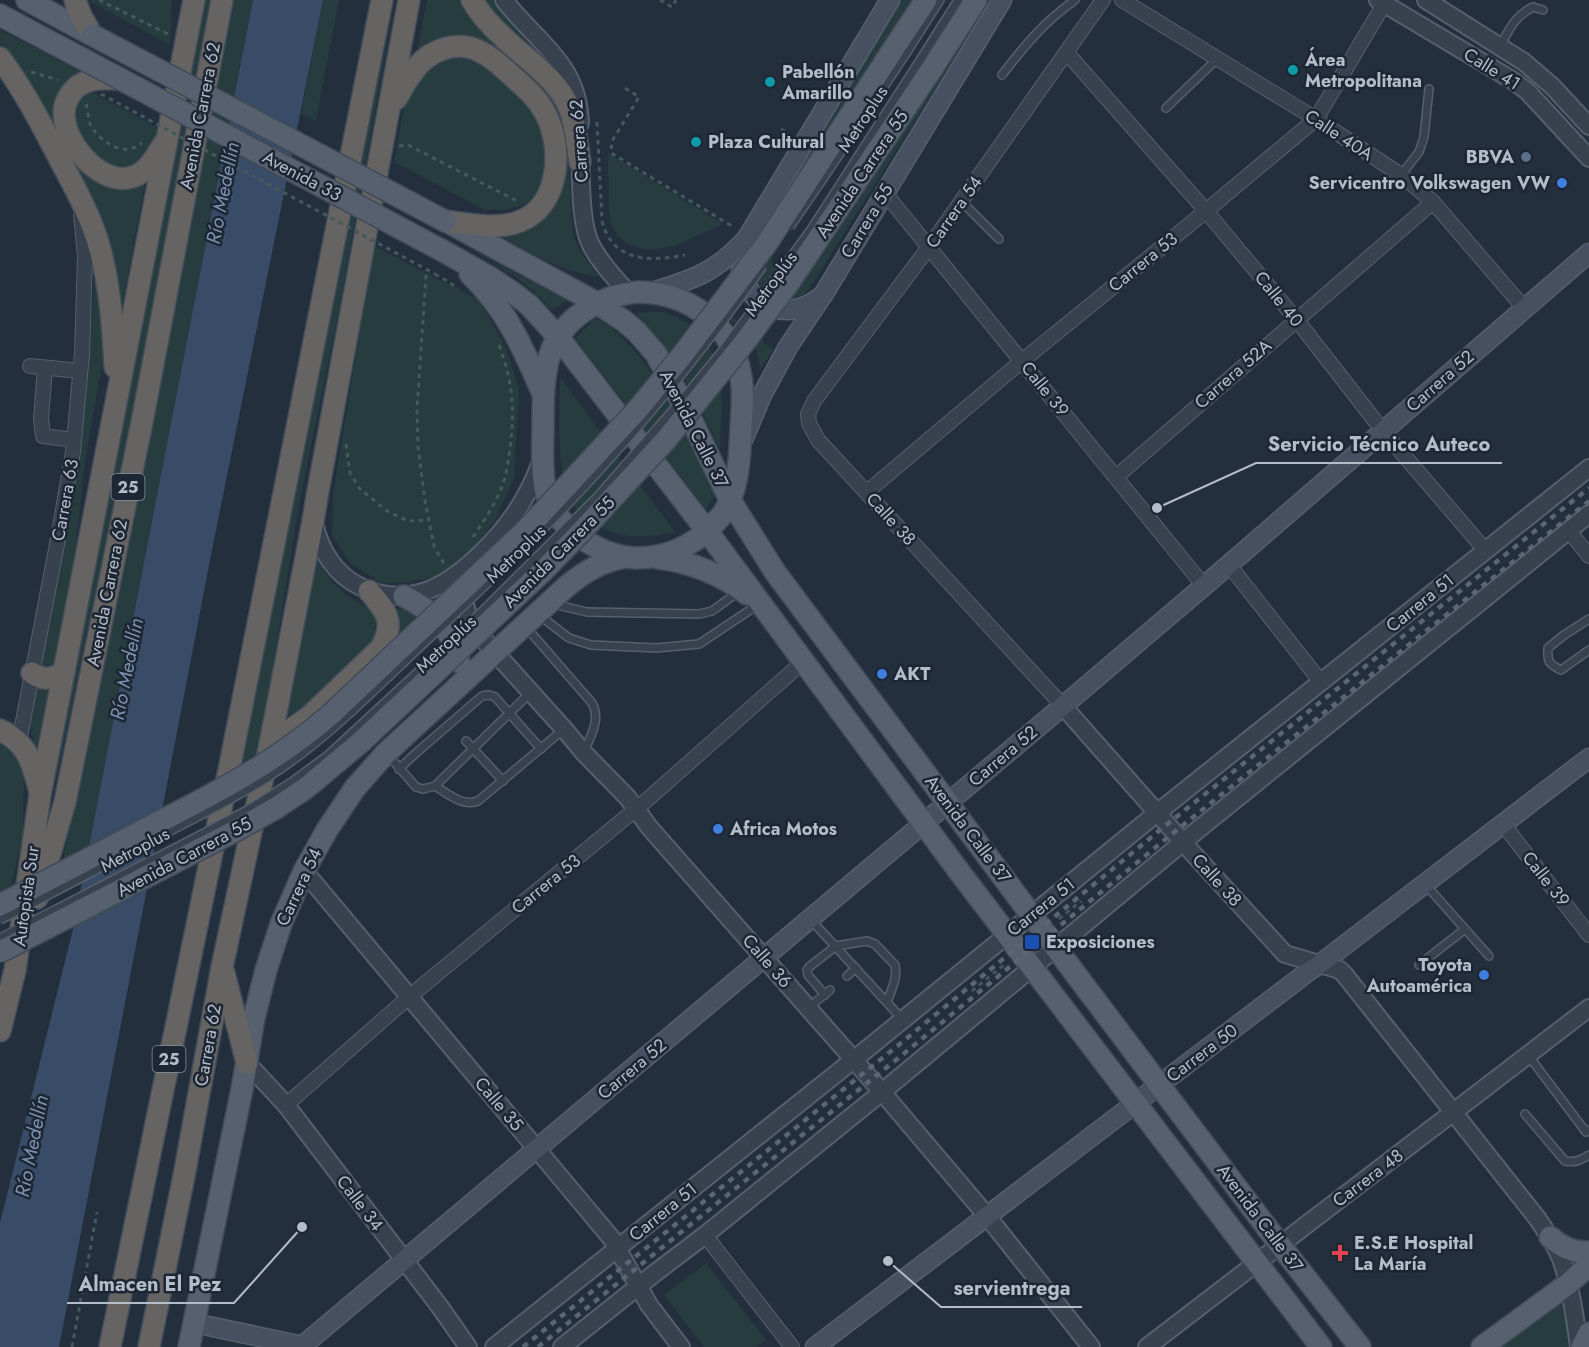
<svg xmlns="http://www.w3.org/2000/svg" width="1589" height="1347" viewBox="0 0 1589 1347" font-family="Jost,sans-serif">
<rect width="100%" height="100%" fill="#242f3e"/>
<!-- green -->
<g fill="#263c3f">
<polygon points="88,0 172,0 170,45"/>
<polygon points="203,0 210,0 204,34 133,412 53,796 71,682"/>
<polygon points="231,0 253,0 89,847 63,861"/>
<polygon points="323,0 339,0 316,121 301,114"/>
<polygon points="395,0 338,315 299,505 259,752 240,764 290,505"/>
<path d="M427 0H461L478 24 551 97 559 111 566 129 573 233C578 250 588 263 599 277 560 271 533 254 498 235L538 223 546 216 553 202 559 131 499 52C482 39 457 29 436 39 429 42 423 48 417 52Z"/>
<polygon points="484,0 495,0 514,26 557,74 507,29"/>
<polygon points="901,0 915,0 856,87 755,246 800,281 831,239 984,0 991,0 811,286 801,297 790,302 767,296 756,285 748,254 751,244"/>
<path d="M0 30 86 74C81 76 73 77 69 80 66 82 65 85 63 88 41 118 71 174 103 185 117 189 131 185 145 182L120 317 106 240 99 213 12 61 0 43Z"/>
<polygon points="445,55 477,59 531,105 543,129 550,157 547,175 535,198 522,205 505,210 485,210 394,162 403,112 415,80"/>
<polygon points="86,89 158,128 152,151 137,170 103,168 72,132 73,100"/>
<polygon points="608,153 723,224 674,246 649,250 630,245 618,237 611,224 609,208"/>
<polygon points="374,246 479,300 506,348 519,389 514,478 495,521 463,560 443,575 411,582 381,583 351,564 332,536 333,494"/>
<polygon points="467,248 567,300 552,310 531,289 516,277"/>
<polygon points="95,261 106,340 85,462 74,560 53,667 45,672 39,664 70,513 93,304"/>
<polygon points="706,295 773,350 760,369 757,353 753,343"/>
<path d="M649 312H664L686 322 699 332 711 349 719 368 722 402 720 449C703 412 685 374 660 341 653 331 644 322 636 313Z"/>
<path d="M596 318C602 322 610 326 615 331 659 369 689 441 716 492L706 509 575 338Z"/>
<path d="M560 377 675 532C648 538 619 540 595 524 589 520 581 515 576 509 554 481 560 413 560 377Z"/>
<polygon points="315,558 331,580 346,595 371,610 376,616 378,624 376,633 365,650 311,702 286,717"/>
<polygon points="394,609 424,611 388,645"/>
<polygon points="38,685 50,688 37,756 30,726"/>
<polygon points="0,742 15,750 24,762 23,835 11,886 0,893"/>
<polygon points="706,1263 766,1340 757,1347 704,1347 664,1295"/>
<polygon points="1562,1299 1571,1347 1498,1347"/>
</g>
<!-- water -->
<polygon fill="#394c67" points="253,0 323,0 210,560 59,1347 0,1347 0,1223 73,929"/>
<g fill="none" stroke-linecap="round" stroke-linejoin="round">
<defs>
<g id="service">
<path d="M1500 47C1509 29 1515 16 1533 7L1543 10"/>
<polyline points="907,52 940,0"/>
<polyline points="920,60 958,0"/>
<path d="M1002 75C1025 45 1044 22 1075 0"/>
<polyline points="1166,108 1217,59"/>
<polyline points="1401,175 1419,152 1424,137 1429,89"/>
<polyline points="961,201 999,239"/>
<polyline points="553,604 587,612 699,614 712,611 738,592"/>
<polyline points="539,615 569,638 591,645 656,648 699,644 759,604"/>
<path d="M1589 619 1564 635 1548 648C1547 662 1549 664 1561 670L1589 650"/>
<path d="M526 627 592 703C601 719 591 735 585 750"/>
<polyline points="466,741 503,781"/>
<polyline points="389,756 416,787 423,789 435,786 531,692"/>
<polyline points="399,769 416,753 482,696 489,695 495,697 541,749"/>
<path d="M435 786C448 794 463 807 478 801L564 729"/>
<polyline points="1425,884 1489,956"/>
<polyline points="811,920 903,1020"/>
<polyline points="1419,965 1465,929"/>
<polyline points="847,976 856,968"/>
<path d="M825 995 808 975 807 970 809 967 836 946 867 941 875 944 895 965C898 977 891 991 887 1002"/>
<polyline points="808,1008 830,990"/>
<polyline points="1528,1055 1586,1132 1589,1130"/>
<path d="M1525 1114 1565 1161C1575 1163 1581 1160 1589 1155"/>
</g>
<g id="minor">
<polyline points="1122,0 1316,119 1401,175 1433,202 1524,308"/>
<polyline points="1067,53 1206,211 1296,319 1383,431 1486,551"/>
<polyline points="884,192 1204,586"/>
<polyline points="30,366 80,371"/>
<polyline points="45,368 41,419 43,436 74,440"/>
<polyline points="1116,477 1433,202"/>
<polyline points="867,492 1022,361 1206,211 1316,119 1384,4"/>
<polyline points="1569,531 1589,556"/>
<polyline points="1229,565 1321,682"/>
<polyline points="1063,706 818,440 809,423 808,414 814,401 929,247 1103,0"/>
<polyline points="19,742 57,544 73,452 82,354 85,256 81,215"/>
<polyline points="1503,824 1589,935"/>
<polyline points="286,1105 409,997 648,799 804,661"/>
<polyline points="705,1235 792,1347"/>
</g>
<g id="tertiary">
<path d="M504 0C537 43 578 62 580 123"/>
<polyline points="1378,0 1512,80 1527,91 1589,158"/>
<polyline points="1426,0 1524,62 1552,86 1589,126"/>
<path d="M580 152C581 176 580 224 591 245 600 263 615 278 628 293"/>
<path d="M314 523C320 550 335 575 361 587 407 608 443 589 477 557 507 529 527 500 541 462"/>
<polyline points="463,570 464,600 468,616 475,630 564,729 584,753 628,798 649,827 882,1092 987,1216 1091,1347"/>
<path d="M1063 706 1189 849 1285 954 1340 970 1344 974 1537 1218C1546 1231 1555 1244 1561 1259 1571 1287 1575 1317 1579 1347"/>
<polyline points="304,871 612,1239 649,1305 681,1347"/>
<polyline points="247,1063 286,1105 440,1307 468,1347"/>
<polyline points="494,1347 867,1049 1157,813 1589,468"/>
<polyline points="562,1347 655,1273 705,1235 882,1092 1200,828 1589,514"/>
<polyline points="1147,1347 1589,1008"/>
</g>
<g id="secondary">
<path d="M741 270C748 308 789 322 819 298"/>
<path d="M652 292C695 279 716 272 747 238L890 0"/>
<polyline points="743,440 762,395 788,347 823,295 1002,0"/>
<polyline points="194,1323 303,1346"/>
<polyline points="301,1347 1076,695 1218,574 1589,253"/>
<path d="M815 1347C979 1221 1145 1097 1309 971L1320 964 1589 758"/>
</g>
<g id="primary">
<polyline points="27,0 92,35"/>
<polyline points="0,15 81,58"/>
<polyline points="896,45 926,0"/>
<polyline points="933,67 976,0"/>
<polyline points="446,221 597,303 624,321 637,332 656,354 691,419 730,500 775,572 1068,964 1280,1245 1360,1347"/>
<polyline points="445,252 491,278 516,295 529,305 559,338 707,531 961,874 1321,1347"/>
<path d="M470 274C507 310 523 348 543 394"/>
<path d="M639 292C690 293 733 325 741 377 744 393 742 410 741 427 740 455 739 486 725 511 722 516 717 520 713 525 693 546 666 558 636 558 600 557 552 526 545 488 541 468 543 445 543 425 543 404 543 382 548 361 558 320 599 295 639 292Z"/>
<path d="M658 558C690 562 721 574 747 594"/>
<path d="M404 596C433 611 453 629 459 662"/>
<path d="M1550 1237C1561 1247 1574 1253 1589 1252"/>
<path d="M189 1347 242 1089 254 1018 266 970 281 924 304 871 327 830 355 788 386 753 566 587C585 571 602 561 627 557"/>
<polyline points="1482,1347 1568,1284 1589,1265"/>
<polyline points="1582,1347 1589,1333"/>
</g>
<g id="trunk">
<polyline points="75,0 81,16 92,35"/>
<path d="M472 0C480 14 490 25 502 36 524 58 556 77 569 107 576 125 577 144 580 162"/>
<path d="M0 58C22 87 39 120 56 152 72 183 91 215 100 249 110 287 113 327 115 367"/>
<path d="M120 79C111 79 101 78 92 80 83 82 75 87 70 95 47 126 97 189 132 177 148 172 155 158 163 145"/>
<path d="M396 99C402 90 406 80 413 72 428 50 457 39 481 52 492 57 501 66 510 74 523 86 536 96 544 111 564 145 561 207 518 222 495 230 469 224 445 221"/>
<path d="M32 673C44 681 52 679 64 672"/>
<path d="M0 730C27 742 33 764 40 792"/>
<path d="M270 744 309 717 381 648C396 622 386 611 369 591"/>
<polyline points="37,898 65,802 143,417 222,0"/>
<polyline points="224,973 247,1063"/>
<polyline points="0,1031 15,970 40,795 194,0"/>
<polyline points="110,1347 229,770 382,0"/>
<polyline points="149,1347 184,1176 222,967 270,744 313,521 318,491 409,0"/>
</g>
</defs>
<!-- service casing -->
<use href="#service" stroke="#565f6c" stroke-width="10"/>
<!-- minor casing -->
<use href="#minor" stroke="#565f6c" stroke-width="16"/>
<!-- tertiary casing -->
<use href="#tertiary" stroke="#565f6c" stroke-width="20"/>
<!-- secondary casing -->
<use href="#secondary" stroke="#565f6c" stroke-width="21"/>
<!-- primary casing -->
<use href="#primary" stroke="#414a57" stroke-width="24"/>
<!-- trunk casing -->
<use href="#trunk" stroke="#434c59" stroke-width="24"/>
<!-- path -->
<g stroke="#44595c" stroke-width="3" stroke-dasharray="4.5 4.5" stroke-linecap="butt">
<polyline points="99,0 168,34"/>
<polyline points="660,0 672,7 676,0"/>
<polyline points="31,72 58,80"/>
<polyline points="625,88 639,97 612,141 611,153 732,226"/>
<path d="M86 104C88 110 88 118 90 124 95 135 112 149 124 149 131 150 137 147 142 143"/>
<path d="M597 122 602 221C612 262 651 262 685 255"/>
<polyline points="781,129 788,133"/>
<polyline points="399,146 408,145 515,200 518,204"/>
<polyline points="435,274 449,282 458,289"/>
<polyline points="426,275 417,409 418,447 425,501 434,546 444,564"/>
<polyline points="346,444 350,473 360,489 387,511 408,521 429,520"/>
<path d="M473 537C483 522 494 506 501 489 506 477 508 462 510 449 515 407 513 384 499 345"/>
<polyline points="1059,919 1081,901"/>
<polyline points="972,991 1005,964"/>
<polyline points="72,1347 97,1212"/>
</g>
<!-- service -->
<use href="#service" stroke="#38414e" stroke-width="7"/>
<!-- minor -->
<use href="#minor" stroke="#38414e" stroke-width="14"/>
<!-- tertiary -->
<use href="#tertiary" stroke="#38414e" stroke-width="16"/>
<!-- secondary -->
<use href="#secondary" stroke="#465061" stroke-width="18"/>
<!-- primary -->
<use href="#primary" stroke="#56606e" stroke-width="21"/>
<!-- trunk -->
<use href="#trunk" stroke="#656462" stroke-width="21"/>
<!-- rail -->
<g stroke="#5a6575" stroke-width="4.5" stroke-dasharray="6 6" stroke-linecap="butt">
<polyline points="523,1347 901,1043 1160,830 1589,488"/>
<polyline points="538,1347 907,1051 1167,838 1589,501"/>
</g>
<defs>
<g id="service-bridge">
<polyline points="790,227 823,179 907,52"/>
<path d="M0 920C53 893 106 865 159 837 195 818 232 800 267 778 324 742 372 692 422 645 485 586 549 527 607 462 663 400 715 334 763 266"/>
<polyline points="0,938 202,834 249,809 293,781 328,755 462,631 597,497 686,395 722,351 812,228 920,60"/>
</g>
<g id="primary-bridge">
<polyline points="92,35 445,221"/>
<polyline points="81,58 445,252"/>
<path d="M0 905C52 878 104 851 155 824 218 792 277 761 330 715L527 529 638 409 684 353 767 243 896 45"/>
<polyline points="0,952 237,830 276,808 306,788 362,741 543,571 582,531 665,441 744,343 790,281 933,67"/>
</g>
</defs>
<!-- service-bridge casing -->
<use href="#service-bridge" stroke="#565f6c" stroke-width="10" stroke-linecap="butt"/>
<!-- primary-bridge casing -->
<use href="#primary-bridge" stroke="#414a57" stroke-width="24" stroke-linecap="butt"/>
<!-- path-bridge -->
<polyline stroke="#44595c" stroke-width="3" stroke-dasharray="4.5 4.5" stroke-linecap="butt" points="101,94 435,274"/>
<!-- service-bridge -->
<use href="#service-bridge" stroke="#38414e" stroke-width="7"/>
<!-- primary-bridge -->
<use href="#primary-bridge" stroke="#56606e" stroke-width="21"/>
</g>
<!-- markers -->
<g fill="#0f9aa8" stroke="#1d2633" stroke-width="2">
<circle cx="1293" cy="70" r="6"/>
<circle cx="770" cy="82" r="6"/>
<circle cx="696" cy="142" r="6"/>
</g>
<circle fill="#5c6f8a" stroke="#1d2633" stroke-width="2" cx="1526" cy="157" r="6"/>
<g fill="#3f7fe0" stroke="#1d2633" stroke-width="2">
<circle cx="1562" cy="183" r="6"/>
<circle cx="882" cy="674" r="6"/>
<circle cx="718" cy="829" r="6"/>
<circle cx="1484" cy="975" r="6"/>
</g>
<rect fill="#1a4fb4" stroke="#1d2633" stroke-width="2" x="1024" y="934" width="16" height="16" rx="3"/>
<path fill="#e0444e" stroke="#1d2633" stroke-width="2" d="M1337 1244h6v6h6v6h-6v6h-6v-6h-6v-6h6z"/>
<g text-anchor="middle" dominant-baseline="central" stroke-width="5" stroke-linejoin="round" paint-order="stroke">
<!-- shield labels -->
<g fill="#1d2633" stroke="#878f9c" stroke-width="1.5">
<rect x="111.5" y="474" width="33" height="26" rx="4.5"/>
<rect x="152.5" y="1046" width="33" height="26" rx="4.5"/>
</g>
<g font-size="16" font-weight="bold" fill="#b4bcc9">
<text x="128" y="487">25</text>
<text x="169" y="1059">25</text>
</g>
<!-- poi labels -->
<g font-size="18" font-weight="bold" fill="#b4bcc9" stroke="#1d2633" text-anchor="start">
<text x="1305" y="60">Área<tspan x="1305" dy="21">Metropolitana</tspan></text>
<text x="782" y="72">Pabellón<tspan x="782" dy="21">Amarillo</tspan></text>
<text x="708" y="142">Plaza Cultural</text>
<text x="1514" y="157" text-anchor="end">BBVA</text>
<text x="1550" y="183" text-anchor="end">Servicentro Volkswagen VW</text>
<text x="894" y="674">AKT</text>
<text x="730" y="829">Africa Motos</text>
<text x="1046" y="942">Exposiciones</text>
<text x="1472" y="965" text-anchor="end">Toyota<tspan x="1472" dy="21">Autoamérica</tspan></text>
<text x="1354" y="1243">E.S.E Hospital<tspan x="1354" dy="21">La María</tspan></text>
</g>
<!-- street labels -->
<g font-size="18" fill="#b4bcc9" stroke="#1d2633">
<text transform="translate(1492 69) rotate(32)">Calle 41</text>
<text transform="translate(200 116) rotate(-79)">Avenida Carrera 62</text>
<text transform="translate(863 119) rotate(-57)">Metroplus</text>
<text transform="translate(1339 135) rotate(33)">Calle 40A</text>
<text transform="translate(579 141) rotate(-94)">Carrera 62</text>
<text transform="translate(862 174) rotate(-56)">Avenida Carrera 55</text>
<text transform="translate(302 176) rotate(28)">Avenida 33</text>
<text transform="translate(954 212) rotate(-55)">Carrera 54</text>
<text transform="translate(867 221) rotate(-59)">Carrera 55</text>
<text transform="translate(1143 262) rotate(-39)">Carrera 53</text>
<text transform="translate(771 284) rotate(-54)">Metroplús</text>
<text transform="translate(1279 299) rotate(51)">Calle 40</text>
<text transform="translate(1233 374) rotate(-41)">Carrera 52A</text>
<text transform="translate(1440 381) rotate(-41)">Carrera 52</text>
<text transform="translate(1045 389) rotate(51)">Calle 39</text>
<text transform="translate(694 429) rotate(63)">Avenida Calle 37</text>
<text transform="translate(65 500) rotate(-80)">Carrera 63</text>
<text transform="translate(891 519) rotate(48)">Calle 38</text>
<text transform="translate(559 552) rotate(-45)">Avenida Carrera 55</text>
<text transform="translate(516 554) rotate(-44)">Metroplus</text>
<text transform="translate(107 593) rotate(-79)">Avenida Carrera 62</text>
<text transform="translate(1420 603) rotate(-39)">Carrera 51</text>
<text transform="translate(446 644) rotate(-43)">Metroplús</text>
<text transform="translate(1003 756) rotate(-40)">Carrera 52</text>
<text transform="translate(968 829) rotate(53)">Avenida Calle 37</text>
<text transform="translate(135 850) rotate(-28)">Metroplus</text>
<text transform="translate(184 857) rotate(-28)">Avenida Carrera 55</text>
<text transform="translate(1546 879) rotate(52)">Calle 39</text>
<text transform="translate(1217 880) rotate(48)">Calle 38</text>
<text transform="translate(546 884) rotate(-39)">Carrera 53</text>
<text transform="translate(299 887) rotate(-65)">Carrera 54</text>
<text transform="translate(26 896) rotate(-82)">Autopista Sur</text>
<text transform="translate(1041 907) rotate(-39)">Carrera 51</text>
<text transform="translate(767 961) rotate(49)">Calle 36</text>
<text transform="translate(208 1045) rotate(-80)">Carrera 62</text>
<text transform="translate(1202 1053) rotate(-37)">Carrera 50</text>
<text transform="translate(632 1069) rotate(-40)">Carrera 52</text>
<text transform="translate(499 1104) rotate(50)">Calle 35</text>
<text transform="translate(1368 1178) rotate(-37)">Carrera 48</text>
<text transform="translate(360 1203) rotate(53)">Calle 34</text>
<text transform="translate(663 1212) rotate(-39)">Carrera 51</text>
<text transform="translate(1260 1218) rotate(53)">Avenida Calle 37</text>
</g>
<!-- water labels -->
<g font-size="20" font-style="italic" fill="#7c92b1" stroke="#1d2633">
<text transform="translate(223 193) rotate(-79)">Río Medellín</text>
<text transform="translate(127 669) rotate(-79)">Río Medellín</text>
<text transform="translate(32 1146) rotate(-79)">Río Medellín</text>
</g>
</g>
<!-- callouts -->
<path fill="none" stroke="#b4bcc9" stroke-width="2" d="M1157 508L1256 463H1502M302 1227L234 1303H67M888 1261L941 1307H1082"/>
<g fill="#b4bcc9" stroke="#1d2633" stroke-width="2">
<circle cx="1157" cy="508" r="6"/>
<circle cx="302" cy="1227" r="6"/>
<circle cx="888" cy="1261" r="6"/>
</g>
<g font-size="20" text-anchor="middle" font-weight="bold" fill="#b4bcc9" stroke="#1d2633" stroke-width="5" stroke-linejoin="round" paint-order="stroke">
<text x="1379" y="451">Servicio Técnico Auteco</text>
<text x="150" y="1291">Almacen El Pez</text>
<text x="1012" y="1295">servientrega</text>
</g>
</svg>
